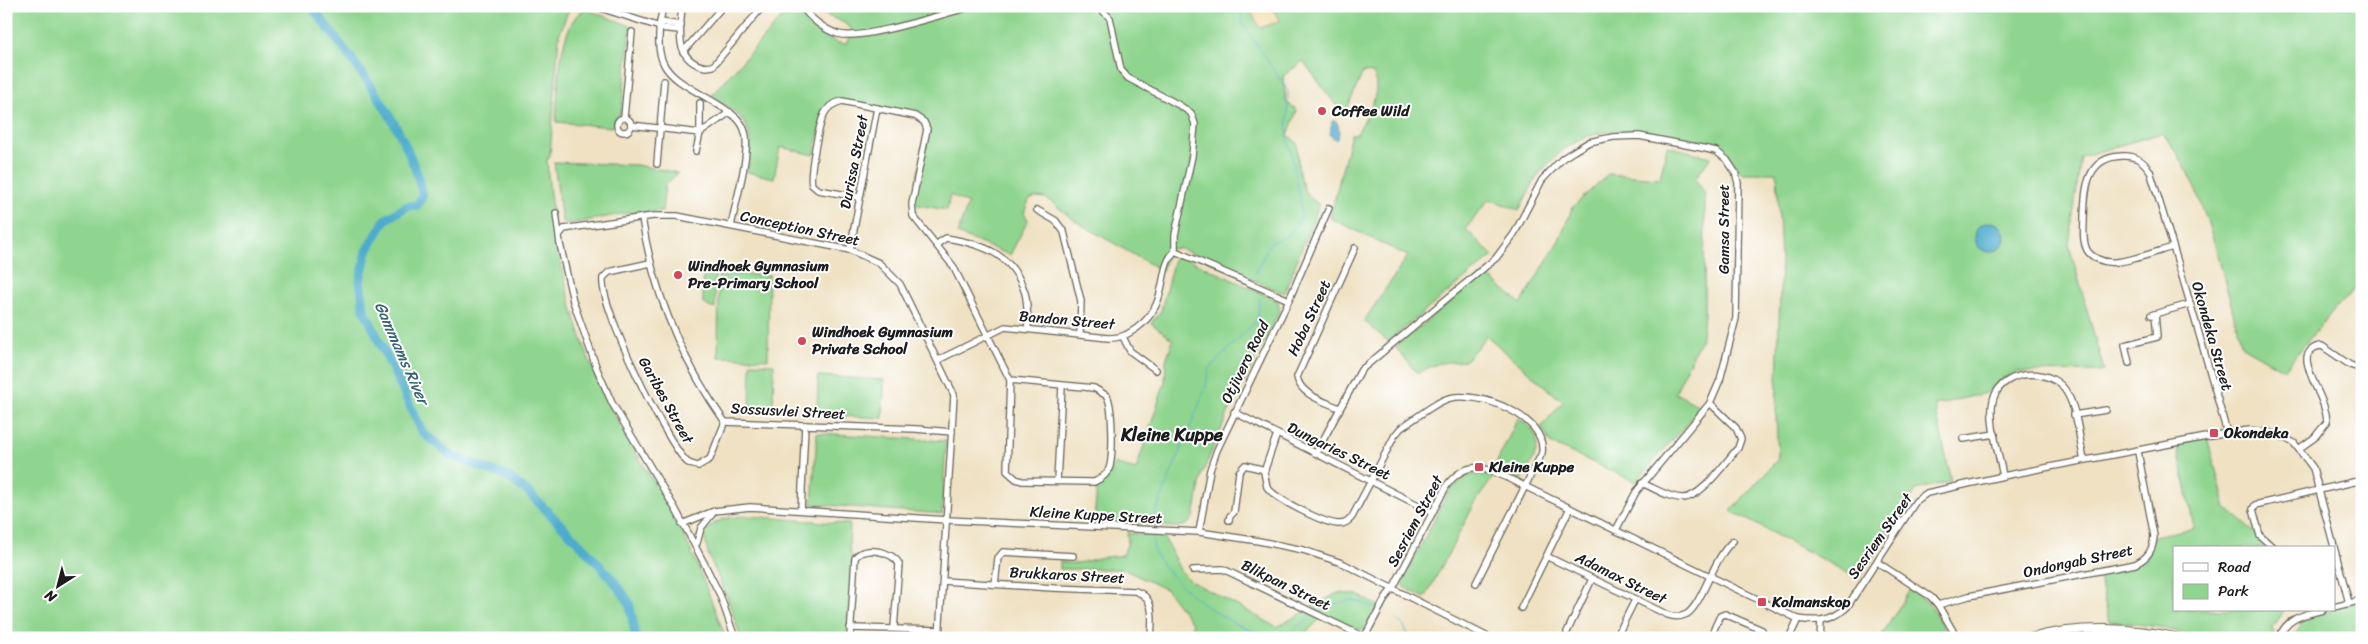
<svg xmlns="http://www.w3.org/2000/svg" width="2368" height="644" viewBox="0 0 2368 644" font-family="Sriracha,sans-serif">
<rect width="100%" height="100%" fill="#fff"/>
<filter id="ink" filterUnits="userSpaceOnUse"><feTurbulence type="fractalNoise" baseFrequency=".02" numOctaves="2"/><feDisplacementMap in="SourceGraphic" scale="10" xChannelSelector="R" yChannelSelector="G"/><feConvolveMatrix kernelMatrix="1 2 1 2 8 2 1 2 1" color-interpolation-filters="sRGB"/></filter>
<filter id="wash" filterUnits="userSpaceOnUse"><feTurbulence type="fractalNoise" baseFrequency=".0096" numOctaves="4" result="noise"/><feDisplacementMap in="SourceGraphic" scale="20" xChannelSelector="R" yChannelSelector="G"/><feGaussianBlur stdDeviation="1.12" result="paint"/><feColorMatrix in="noise" values="0 0 0 0 0 0 0 0 0 0 0 0 0 0 0 0 0 1.4 0 .05"/><feComposite in="paint" operator="in"/></filter>
<g filter="url(#wash)">
<rect width="100%" height="100%" fill="#efe1c2"/>
<!-- green -->
<g fill="#90d58f" stroke="#567856">
<path d="M6 6H570L559 35 550 155 547 161C552 232 566 301 592 367 612 419 645 465 672 513 694 552 709 596 726 638H6Z"/>
<path d="M792 6H794C808 22 823 42 845 44L851 37 852 30C842 17 824 19 813 6H1248L1261 28 1280 21 1271 6H2362V283L2336 307 2284 370 2242 346C2224 283 2205 181 2162 133L2081 157 2069 245 2104 371 2019 372 2003 378 1986 393 1935 405 1951 481 1916 490 1859 579 1731 511 1778 459 1776 415 1781 260 1777 173H1741C1718 143 1705 144 1670 137 1627 130 1598 124 1561 152 1553 159 1543 168 1537 177 1531 187 1525 199 1519 210L1489 199 1466 229 1493 256 1388 341 1364 321 1408 256 1330 218 1351 134H1357C1366 115 1383 94 1373 73L1363 72 1344 116 1303 61 1283 76 1286 102 1297 110 1288 135 1297 143C1299 171 1296 187 1319 205L1284 293 1179 248 1169 249 1162 271 1077 222 1046 198 1036 197 1029 200 1024 213 1028 220 1010 255 957 234 968 204 950 195 947 210 912 204 927 129 915 116 842 101 825 112 814 155 780 147 774 178 747 172C754 127 750 120 711 96Z"/>
<path d="M585 9 631 26 621 113 616 117 612 127 556 122C558 95 557 23 585 9Z"/>
<polygon points="1667,146 1711,157 1695,179 1705,193 1704,314 1702,336 1675,393 1701,407 1636,482 1550,443 1541,427 1563,402 1487,336 1465,361 1439,363 1417,373 1395,347 1485,273 1521,304 1559,240 1573,207 1608,174 1660,178"/>
<polygon points="554,162 637,165 678,173 665,185 662,211 627,213 570,224 562,221"/>
<polygon points="1181,256 1278,301 1280,311 1229,411 1202,474 1194,517 1187,525 1177,527 1094,522 1097,486 1109,476 1114,464 1136,470 1165,382 1166,360 1173,340 1151,323 1161,311 1174,258"/>
<polygon points="719,274 769,275 768,359 718,357"/>
<polygon points="703,275 715,275 715,308 711,308 703,303"/>
<polygon points="751,363 774,364 773,411 750,410"/>
<polygon points="818,376 884,380 883,418 817,415"/>
<path d="M1518 418C1550 437 1535 456 1522 480L1494 468Z"/>
<polygon points="817,433 946,441 942,514 812,504"/>
<polygon points="2207,437 2226,508 2274,548 2174,548 2174,610 2284,610 2272,627 2274,632 2271,638 2201,638 2160,627 2109,621 2098,571 2135,564 2147,556 2154,536 2194,528 2177,443"/>
<polygon points="1480,474 1494,476 1475,503 1425,598 1404,587 1402,582 1450,489 1469,475"/>
<path d="M747 516 850 524 849 547 852 558 847 638H741L728 600 708 554 704 535C714 518 729 517 747 516Z"/>
<path d="M1127 533 1164 537 1180 570 1191 581 1277 627 1306 611 1320 619 1301 638H1197L1192 636V623L1167 590 1123 569H1060V561C1074 566 1081 562 1095 559 1104 556 1113 557 1123 555L1128 542Z"/>
<polygon points="1911,588 1930,605 1949,638 1880,638"/>
<polygon points="1338,593 1358,595 1379,606 1365,629 1357,630 1311,607"/>
<polygon points="2362,601 2362,638 2294,638 2306,615 2334,610 2334,608"/>
</g>
<!-- sand -->
<polygon fill="#eeda9e" stroke="#857b5d" points="1248,6 1271,6 1280,21 1260,28"/>
<!-- water -->
<g fill="#4eaccd" stroke="#356474">
<path d="M1332 121H1336C1340 127 1340 134 1336 140L1330 135Z"/>
<circle cx="1990" cy="237" r="15"/>
</g>
<g fill="none" stroke-linecap="round" stroke-linejoin="round">
<!-- stream -->
<g stroke="#4eaccd" stroke-width="1">
<polyline points="1241,6 1242,23 1288,91 1287,133 1300,197 1301,217 1289,235 1270,243 1255,273"/>
<polyline points="1154,516 1206,387 1209,369 1258,319 1259,298"/>
<path d="M1153 537C1153 542 1153 549 1155 553 1172 586 1245 643 1284 634 1293 632 1300 625 1308 620"/>
<path d="M1327 608C1349 598 1353 598 1374 608"/>
<polyline points="1395,618 1404,626 1409,638"/>
</g>
<!-- river -->
<path stroke="#4eaccd" stroke-width="9" d="M311 6C354 61 407 126 423 195L417 205 407 206 385 220 367 251 360 280 364 309 423 433 452 456 508 477 528 492 583 547 613 580 629 602 636 638"/>
</g>
</g>
<g filter="url(#ink)">
<g fill="none" stroke-linecap="round" stroke-linejoin="round">
<defs>
<g id="minor">
<polyline points="594,6 660,27"/>
<path d="M663 6C649 76 671 75 722 107 732 114 742 120 745 132 751 152 735 204 731 226"/>
<path d="M682 6C680 31 674 61 706 67L713 66 763 6"/>
<path d="M802 6C809 18 825 30 838 34 862 41 945 13 973 6"/>
<polyline points="1098,6 1110,18 1121,70 1128,78 1179,105 1191,113 1195,124 1192,156 1175,235 1175,251"/>
<polyline points="660,22 681,25"/>
<polyline points="659,28 680,30"/>
<polyline points="683,52 723,6"/>
<polyline points="624,117 632,32"/>
<circle cx="624" cy="125" r="7"/>
<polyline points="631,125 700,133 730,112"/>
<polyline points="696,151 700,133 700,103"/>
<polyline points="657,164 664,81"/>
<path d="M859 197 818 190 812 185C809 175 819 120 826 111 830 105 835 103 842 101L915 116 924 122 927 129 912 204 913 216 953 266 1010 380 1007 471 1016 479 1022 481 1094 482C1101 479 1108 474 1110 466 1113 452 1113 407 1107 396L1094 388 1010 380"/>
<polyline points="1037,210 1056,221 1064,232 1081,301 1080,334"/>
<polyline points="556,213 560,244 573,301 597,369 612,403 676,510 704,563 720,595 735,638"/>
<path d="M642 218C653 292 682 361 725 422L916 429 952 432"/>
<polyline points="560,234 564,229 570,228 653,216 677,216 850,250 879,263 900,284 954,395 939,638"/>
<path d="M937 244 946 238C983 244 1013 254 1025 293 1028 304 1027 317 1028 328"/>
<path d="M2173 247C2158 251 2124 264 2110 262 2102 262 2091 257 2087 250 2082 241 2084 229 2084 219 2085 191 2085 157 2122 156 2135 155 2143 160 2150 171 2177 258 2203 345 2227 433"/>
<polyline points="850,250 877,108"/>
<path d="M650 263 609 272 603 278C599 306 666 442 687 462 691 465 694 465 698 466L710 459 725 422"/>
<polyline points="2151,315 2190,304"/>
<polyline points="1123,337 1130,351 1156,370"/>
<path d="M938 360 1005 327 1108 338C1121 338 1127 335 1137 328 1171 303 1156 269 1175 251L1289 300"/>
<polyline points="2129,363 2125,345 2157,337 2155,314"/>
<path d="M1339 408C1324 401 1300 395 1297 377L1355 248"/>
<polyline points="1234,412 1432,512"/>
<polyline points="2074,415 2106,410"/>
<path d="M1277 434 1264 472 1267 487C1275 499 1325 524 1339 524 1345 524 1348 522 1352 517L1395 435 1401 428C1414 420 1436 401 1450 398 1479 391 1547 416 1542 453L1476 583"/>
<polyline points="1963,439 1995,434"/>
<path d="M2300 448 2314 438 2327 422C2326 400 2310 382 2307 361 2306 352 2314 346 2322 346L2350 365 2362 369"/>
<polyline points="1316,453 1361,370 1496,258 1514,234 1542,180 1563,158 1574,151 1589,142 1613,137 1639,136 1702,148 1716,151 1727,160 1735,172 1738,183 1736,318 1720,380 1710,403 1636,492 1616,530"/>
<path d="M2003 476C1999 455 1987 417 1994 397 2005 368 2053 367 2067 393 2078 412 2079 439 2084 460"/>
<polyline points="1057,481 1062,386"/>
<path d="M1642 483C1654 488 1669 498 1682 498 1701 499 1726 461 1738 448L1741 439 1736 428 1710 403"/>
<polyline points="801,510 805,425"/>
<polyline points="1229,520 1230,516 1234,512 1239,472 1245,465 1265,470"/>
<polyline points="682,524 714,511 750,507 947,520 1199,532 1259,541 1303,550 1342,563 1490,638"/>
<polyline points="1199,532 1210,470 1217,450 1289,300 1329,208"/>
<polyline points="697,543 701,528 713,513"/>
<polyline points="2274,548 2260,536 2253,509 2255,505 2362,480"/>
<path d="M1548 557 1668 615C1674 617 1681 617 1687 614 1703 603 1713 558 1733 541"/>
<polyline points="1877,562 1931,597 1938,605 1957,638"/>
<polyline points="1193,570 1223,569 1364,637"/>
<path d="M943 581 1053 588 1135 591C1156 597 1152 619 1151 638"/>
<polyline points="995,584 998,558 1003,552 1073,556"/>
<path d="M1938 605 1969 596 2135 564C2148 558 2153 550 2154 536L2138 452"/>
<polyline points="2334,607 2362,600"/>
<polyline points="1521,608 1570,508"/>
<polyline points="850,628 939,630"/>
<polyline points="1567,632 1592,579"/>
<path d="M850 638 855 558C863 545 893 551 899 564L894 628"/>
<path d="M1364 638 1386 597 1393 588 1447 485C1467 459 1484 467 1510 479L1798 619C1817 622 1832 621 1847 607L1916 501 1927 493 2008 475 2227 433 2250 430 2267 432 2281 436 2294 443 2313 468 2349 603"/>
<polyline points="1616,638 1635,600"/>
<polyline points="1710,638 1720,616 1725,614 1762,630 1764,638"/>
<polyline points="1789,638 1798,619"/>
<polyline points="1820,638 1821,621"/>
<path d="M2279 638C2287 617 2303 615 2323 610"/>
</g>
<path id="major" d="M2030 638C2078 625 2132 627 2180 638"/>
</defs>
<!-- minor casing -->
<use href="#minor" stroke="#666156" stroke-width="8"/>
<!-- major casing -->
<use href="#major" stroke="#666156" stroke-width="10"/>
<!-- minor -->
<use href="#minor" stroke="#fff" stroke-width="5.5"/>
<!-- major -->
<use href="#major" stroke="#fff" stroke-width="8"/>
</g>
</g>
<!-- markers -->
<g fill="#d1495b" stroke="#fff" stroke-width="2">
<circle cx="1322" cy="111" r="5"/>
<circle cx="678" cy="275" r="5"/>
<circle cx="802" cy="341" r="5"/>
<rect x="2209" y="428" width="10" height="10" rx="2.5"/>
<rect x="1474" y="462" width="10" height="10" rx="2.5"/>
<rect x="1757" y="597" width="10" height="10" rx="2.5"/>
</g>
<g text-anchor="middle" dominant-baseline="central" stroke-width="4" stroke-linejoin="round" paint-order="stroke">
<!-- poi labels -->
<g font-size="15" font-weight="bold" fill="#1c1c1c" stroke="#fff" text-anchor="start">
<text x="1332" y="111">Coffee Wild</text>
<text x="688" y="266">Windhoek Gymnasium<tspan x="688" dy="17">Pre-Primary School</tspan></text>
<text x="812" y="332">Windhoek Gymnasium<tspan x="812" dy="17">Private School</tspan></text>
<text x="2224" y="433">Okondeka</text>
<text x="1489" y="467">Kleine Kuppe</text>
<text x="1772" y="602">Kolmanskop</text>
</g>
<!-- street labels -->
<g font-size="15" fill="#1c1c1c" stroke="#fff">
<text transform="translate(854 162) rotate(-79)">Durissa Street</text>
<text transform="translate(800 228) rotate(12)">Conception Street</text>
<text transform="translate(1724 229) rotate(-90)">Gamsa Street</text>
<text transform="translate(1309 318) rotate(-65)">Hoba Street</text>
<text transform="translate(1067 320) rotate(5)">Bandon Street</text>
<text transform="translate(2212 336) rotate(74)">Okondeka Street</text>
<text transform="translate(1245 362) rotate(-64)">Otjivero Road</text>
<text transform="translate(666 400) rotate(61)">Garibes Street</text>
<text transform="translate(788 411) rotate(3)">Sossusvlei Street</text>
<text transform="translate(1339 451) rotate(26)">Dungaries Street</text>
<text transform="translate(1096 515) rotate(3)">Kleine Kuppe Street</text>
<text transform="translate(1415 521) rotate(-62)">Sesriem Street</text>
<text transform="translate(1880 536) rotate(-55)">Sesriem Street</text>
<text transform="translate(2078 561) rotate(-12)">Ondongab Street</text>
<text transform="translate(1067 575) rotate(3)">Brukkaros Street</text>
<text transform="translate(1621 578) rotate(26)">Adamax Street</text>
<text transform="translate(1286 585) rotate(26)">Blikpan Street</text>
</g>
<!-- water labels -->
<g font-size="16" font-style="italic" fill="#356474" stroke="#fff">
<text transform="translate(402 353) rotate(66)">Gammams River</text>
</g>
<!-- quarter labels -->
<g font-size="18" font-weight="bold" fill="#1c1c1c" stroke="#fff">
<text x="1172" y="435">Kleine Kuppe</text>
</g>
</g>
<!-- margin -->
<rect width="2368" height="644" fill="none" stroke="#fff" stroke-width="25"/>
<!-- legend -->
<rect x="2173" y="546" width="162" height="65" fill="#ffffff" stroke="#a4a4a4"/>
<rect x="2183" y="563" width="25" height="8" fill="#ffffff" stroke="#a4a4a4"/>
<text x="2218" y="572" font-size="15" fill="#1c1c1c">Road</text>
<rect x="2183" y="584" width="25" height="15" fill="#90d58f" stroke="#a4a4a4"/>
<text x="2218" y="596" font-size="15" fill="#1c1c1c">Park</text>
<!-- north arrow -->
<g transform="translate(58 586) rotate(216)" stroke="#ffffff" stroke-width="4" paint-order="stroke">
<path d="M0-4L9 19L0 12L-9 19Z" fill="#1c1c1c"/>
<text y="-8" font-size="14" font-weight="bold" text-anchor="middle" fill="#1c1c1c">N</text>
</g>
</svg>
